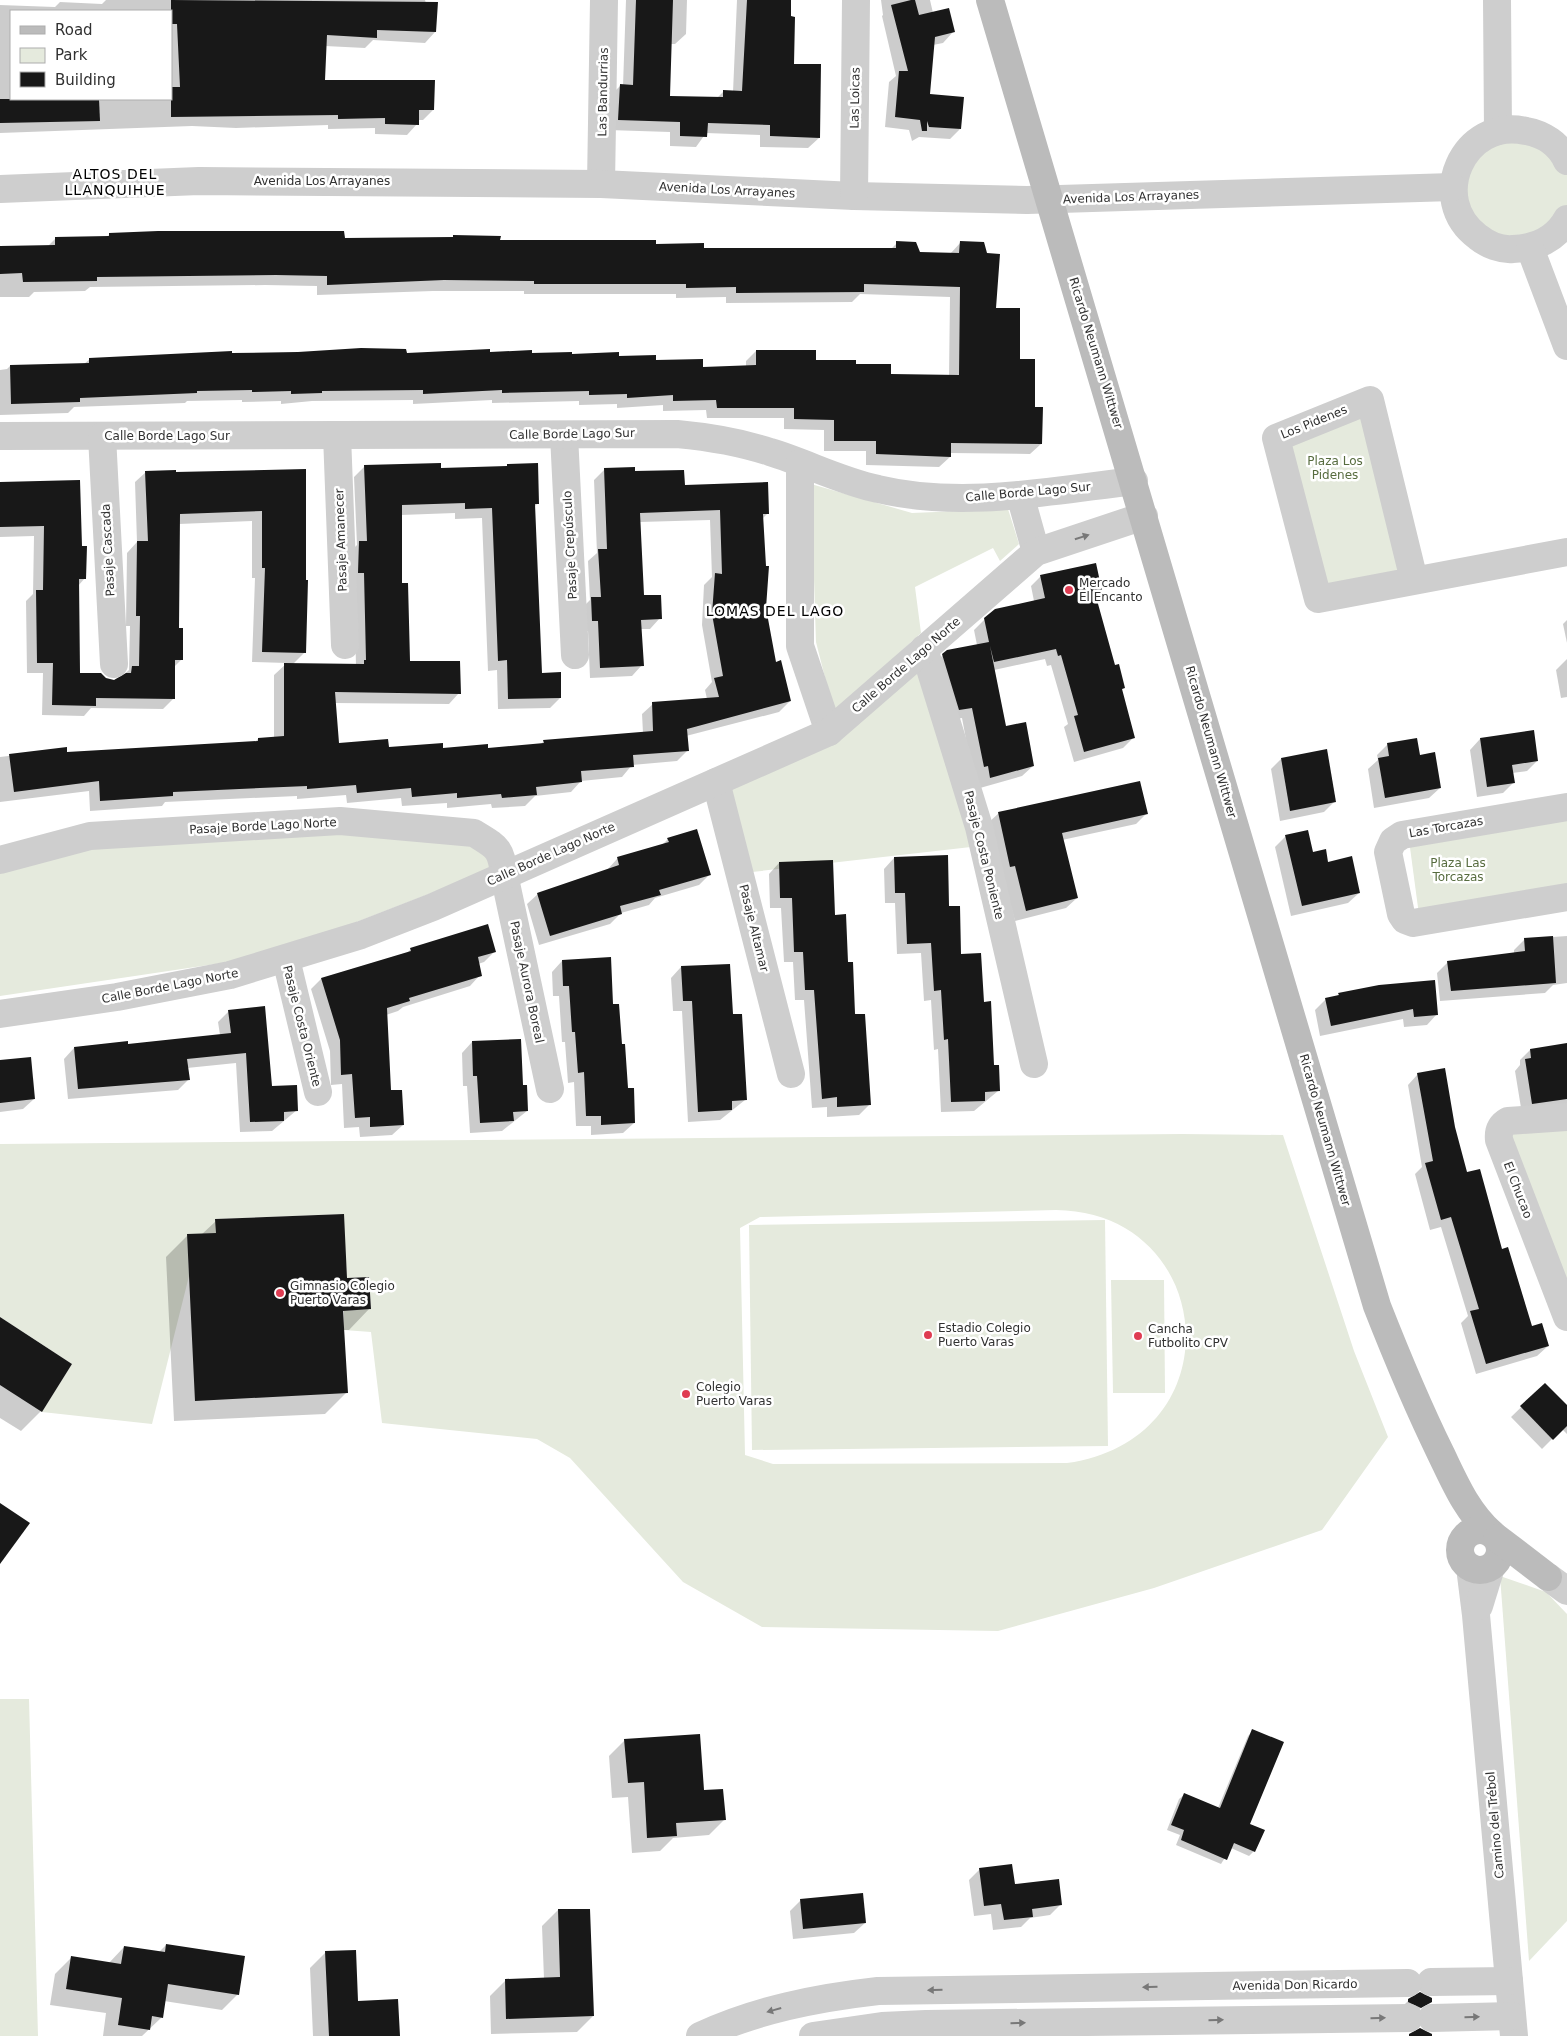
<svg xmlns="http://www.w3.org/2000/svg" width="1567" height="2036" viewBox="0 0 1567 2036" font-family="'DejaVu Sans',sans-serif">
<rect width="100%" height="100%" fill="#fff"/>
<!-- green -->
<g fill="#e5eadd" fill-rule="evenodd">
<polygon points="1536,138 1567,171 1567,207 1529,244 1472,228 1462,168 1481,143"/>
<polygon points="1367,405 1409,577 1321,594 1280,440"/>
<polygon points="811,484 912,513 1008,509 1019,544 1000,561 993,548 915,587 921,633 834,713 816,642"/>
<polygon points="921,666 971,847 752,872 729,790"/>
<polygon points="1567,814 1567,889 1419,915 1409,840"/>
<polygon points="340,830 471,843 514,861 269,956 0,996 0,870 91,845"/>
<polygon points="1567,1127 1567,1286 1511,1144 1513,1129"/>
<path d="M1182 1134 1283 1135 1354 1351 1388 1437 1322 1530 1154 1588 998 1631 762 1627 683 1582 570 1458 537 1439 382 1423 371 1332 344 1330V1311L371 1309 369 1277 347 1278 343 1214 216 1219V1233L187 1235 189 1276 152 1424 42 1412 72 1364 0 1317V1144ZM1056 1210C1217 1212 1237 1439 1067 1463L773 1464 745 1455 740 1228 760 1217Z"/>
<polygon points="1105,1220 1108,1446 752,1450 749,1225"/>
<polygon points="1111,1280 1164,1280 1165,1393 1113,1393"/>
<polygon points="1500,1576 1546,1592 1567,1614 1567,1921 1529,1961"/>
<polygon points="0,1699 29,1699 38,2036 0,2036"/>
</g>
<!-- shadow -->
<g fill="#0003" fill-rule="evenodd">
<path d="M106 0H425L435 32 425 43 373 40 365 48 325 46 324 82 433 110 423 120H417V124L407 135 375 134V128L328 129V125L236 128 192 126 0 133V5L55 7 60 2 102 4ZM11 11H171V99H11Z"/>
<polygon points="626,0 687,0 686,34 675,44 671,44 669,97 717,98 724,91 733,92 737,0 790,0 792,65 819,138 808,148 760,147 760,135 706,133 696,147 670,146 670,132 608,130 610,96 620,86 623,86"/>
<polygon points="881,0 930,0 933,13 953,32 943,43 933,45 928,95 960,129 950,139 919,137 912,141 909,130 885,127 889,82 896,76 882,16 883,15"/>
<polygon points="109,235 344,240 452,238 454,236 499,241 655,245 703,250 891,249 897,243 919,253 950,254 961,242 1019,361 1041,444 1030,454 950,453 950,457 939,467 866,465 866,451 824,451 824,430 784,429 784,418 707,418 706,410 663,411 663,405 617,408 617,404 579,405 579,401 492,403 492,400 413,404 413,400 312,401 281,404 281,401 242,402 242,400 187,401 185,403 74,407 68,413 0,415 0,370 7,369 10,366 84,364 90,359 230,354 489,353 617,357 702,368 746,367 746,361 756,351 814,361 855,365 890,375 949,376 950,297 860,294 852,302 726,303 726,297 676,298 676,294 524,294 524,291 433,291 317,295 317,286 265,285 90,287 85,291 34,292 29,297 0,297 0,247 47,247 56,238 106,238"/>
<polygon points="508,465 538,503 534,507 541,674 560,698 550,708 498,709 497,670 488,671 482,518 455,519 455,513 401,515 400,584 408,663 459,693 449,704 334,703 338,744 388,748 487,749 540,745 544,741 643,733 642,714 653,704 707,699 705,690 712,682 702,625 704,585 712,577 710,520 640,522 643,597 660,618 650,629 640,629 642,665 632,676 590,678 588,631 582,631 581,609 590,600 588,561 597,553 594,480 605,469 634,473 768,513 762,519 765,608 775,663 790,701 779,712 686,736 688,750 677,761 632,765 622,777 581,781 571,792 535,796 525,806 492,808 491,804 447,808 447,803 402,806 401,798 347,803 346,795 297,799 297,796 165,802 162,806 90,811 89,791 0,802 0,757 66,749 66,753 255,742 258,739 274,738 274,675 287,663 252,662 255,578 252,578 252,521 179,524 178,629 182,659 174,667 173,699 163,709 91,708 84,716 42,715 43,673 27,673 26,601 33,594 34,536 0,537 0,487 81,547 85,578 78,586 79,674 116,681 129,670 130,626 126,626 127,553 137,542 135,482 146,472 175,473 305,470 305,652 292,665 356,666 354,583 349,553 357,545 354,477 365,466 440,470 505,468"/>
<polygon points="1041,576 1101,591 1095,597 1114,667 1124,687 1121,691 1134,737 1123,748 1074,762 1064,727 1068,724 1051,665 1047,666 1045,659 994,670 1005,727 1033,766 1022,776 980,788 973,777 962,718 949,720 932,666 943,655 977,645 974,630 985,619 1034,601 1031,586"/>
<polygon points="1567,620 1567,643 1563,624"/>
<polygon points="1567,659 1567,697 1561,698 1556,670"/>
<polygon points="1480,739 1537,761 1527,771 1512,773 1514,782 1503,793 1477,797 1470,750"/>
<polygon points="1388,744 1419,756 1440,788 1429,798 1374,808 1368,769 1378,760 1377,755"/>
<polygon points="1281,759 1334,802 1324,812 1280,821 1271,769"/>
<polygon points="999,813 1146,814 1136,824 1062,840 1077,898 1066,908 1015,921 988,823"/>
<polygon points="1286,836 1327,863 1359,893 1348,903 1291,916 1275,847"/>
<polygon points="668,839 710,874 699,885 655,898 649,905 621,913 610,924 539,945 527,904 538,894 607,870 617,859 661,846"/>
<polygon points="894,858 948,908 960,955 982,1003 998,1091 974,1111 941,1112 938,1049 934,1050 931,1000 924,1001 921,953 897,954 895,903 885,903 884,869"/>
<polygon points="779,863 834,916 847,963 870,1104 859,1115 827,1117 827,1107 812,1108 804,1000 795,1000 793,962 784,962 781,908 770,908 769,874"/>
<polygon points="1567,936 1567,983 1553,985 1545,993 1440,1001 1437,973 1448,962 1514,954 1514,950 1525,939"/>
<polygon points="411,949 495,951 484,962 478,964 480,975 470,986 403,1007 398,1011 386,1015 390,1092 403,1125 392,1135 360,1137 359,1127 344,1128 342,1084 331,1085 330,1051 311,989 321,979 407,953"/>
<polygon points="562,961 612,1005 634,1123 623,1133 591,1135 591,1126 576,1126 574,1082 568,1083 565,1042 562,1042 559,996 553,996 552,972"/>
<polygon points="681,967 732,1016 745,1100 720,1120 688,1122 682,1011 673,1011 671,978"/>
<polygon points="1434,982 1437,1014 1427,1025 1404,1027 1403,1019 1320,1036 1315,1010 1326,999 1336,997 1339,994"/>
<polygon points="229,1011 271,1087 297,1110 272,1131 240,1132 236,1063 187,1068 188,1080 178,1090 68,1099 64,1059 74,1048 127,1046 220,1035 218,1022"/>
<polygon points="472,1042 522,1087 527,1111 502,1131 470,1133 467,1086 463,1086 462,1053"/>
<polygon points="1567,1045 1567,1108 1522,1114 1515,1071 1520,1065 1520,1060 1530,1050"/>
<polygon points="0,1062 34,1099 23,1109 0,1112"/>
<polygon points="1418,1074 1454,1128 1467,1174 1531,1328 1548,1346 1537,1356 1476,1374 1461,1323 1468,1316 1441,1227 1430,1230 1415,1174 1422,1167 1408,1085"/>
<polygon points="216,1221 346,1279 370,1308 349,1330 343,1330 346,1393 325,1414 174,1421 166,1257 187,1236 201,1235"/>
<polygon points="0,1319 41,1411 21,1431 0,1418"/>
<polygon points="1545,1384 1567,1407 1567,1434 1562,1429 1542,1449 1511,1417"/>
<polygon points="1253,1731 1248,1825 1254,1851 1249,1856 1231,1848 1221,1864 1176,1845 1180,1835 1167,1830 1179,1799 1184,1795 1218,1808 1248,1736"/>
<polygon points="625,1740 702,1792 725,1819 709,1835 673,1838 660,1851 632,1853 628,1797 612,1798 609,1756"/>
<polygon points="980,1869 1013,1886 1061,1904 1050,1915 1030,1918 1021,1927 993,1930 991,1914 974,1916 969,1880"/>
<polygon points="801,1900 865,1923 854,1933 793,1939 790,1911"/>
<polygon points="558,1910 593,2016 577,2032 491,2034 490,1996 506,1980 544,1979 542,1926"/>
<polygon points="166,1945 238,1994 222,2010 164,2001 161,2018 142,2036 103,2036 106,2013 50,2005 55,1974 71,1958 108,1964 124,1947 159,1952"/>
<polygon points="326,1952 357,2002 399,2036 313,2036 310,1968"/>
<polygon points="1409,2000 1430,2002 1415,2012 1404,2005"/>
</g>
<!-- building -->
<g fill="#181818">
<polygon points="171,0 438,2 436,32 377,30 377,38 327,35 325,80 435,80 434,110 419,110 419,125 385,124 385,118 338,119 338,115 171,117 171,87 180,87 177,24 171,24"/>
<polygon points="636,0 673,0 670,96 723,97 723,90 742,91 747,0 791,0 791,16 795,17 794,64 821,64 820,138 770,136 770,125 708,123 707,137 680,136 680,122 618,120 620,84 633,85"/>
<polygon points="911,0 915,0 919,15 949,8 955,32 935,37 930,94 964,97 961,129 929,127 927,121 927,131 922,131 920,120 895,117 899,71 908,71 891,5"/>
<polygon points="0,99 99,99 100,121 0,123"/>
<polygon points="158,231 344,231 345,238 453,237 453,235 501,236 500,240 656,240 656,244 704,243 704,248 896,248 896,241 916,242 920,252 959,253 960,241 984,242 987,253 1000,254 996,308 1020,308 1020,359 1035,359 1035,407 1043,407 1042,444 951,443 951,457 876,454 876,441 834,441 834,420 794,419 794,408 717,408 716,400 673,401 673,395 627,398 627,394 589,395 589,391 502,393 502,390 423,394 423,390 322,391 322,393 291,394 291,391 252,392 252,390 197,391 197,393 80,398 80,402 11,404 10,365 89,363 89,358 232,351 232,353 298,352 361,348 406,349 407,353 490,349 490,352 532,350 532,353 572,352 572,354 619,352 619,356 656,355 656,360 703,359 703,367 756,365 756,350 816,350 816,360 856,360 856,364 891,364 891,374 959,375 960,287 864,284 864,292 736,293 736,287 686,288 686,284 534,284 534,281 444,280 327,285 327,276 276,275 97,277 97,281 23,282 22,273 0,274 0,246 55,245 55,237 109,236 109,233"/>
<polygon points="441,463 441,468 507,466 507,464 538,463 539,504 535,504 542,673 561,672 561,698 508,699 507,660 498,661 492,508 465,509 465,503 402,505 402,583 408,583 410,661 460,661 461,694 335,692 339,743 388,739 389,747 443,743 443,748 488,744 488,748 544,743 543,740 653,731 652,702 719,697 714,678 723,676 712,614 715,573 722,574 720,510 640,513 644,595 661,595 662,619 641,620 644,666 600,668 598,621 592,621 591,597 601,597 598,549 607,549 604,468 635,467 635,471 684,470 685,485 768,482 769,514 763,514 766,566 769,566 766,608 776,662 781,660 791,701 687,729 689,751 633,755 634,767 581,771 582,782 536,787 537,795 502,798 501,794 457,798 457,793 412,797 411,788 357,793 356,785 307,789 307,786 173,792 173,796 100,801 99,781 14,792 9,754 67,747 67,752 258,741 258,738 284,736 284,663 364,664 364,660 366,660 364,573 358,573 359,541 367,541 364,465"/>
<polygon points="306,469 306,580 308,580 306,653 262,652 265,568 262,568 262,511 180,514 179,628 183,628 183,660 175,660 175,699 96,698 96,706 52,705 53,663 37,663 36,590 43,590 44,526 0,527 0,482 80,480 82,546 87,546 86,579 79,579 80,673 101,673 106,678 114,680 126,673 131,673 132,666 139,666 140,616 136,616 137,541 148,541 145,471 176,470 176,472"/>
<polygon points="1096,563 1102,591 1095,593 1115,665 1119,664 1125,688 1122,689 1135,738 1084,752 1074,716 1078,715 1061,655 1058,656 1056,649 994,662 990,646 1006,726 1026,722 1034,766 990,778 988,766 984,767 972,708 959,710 942,654 947,650 989,642 984,618 995,609 1045,598 1040,575"/>
<polygon points="1534,730 1538,761 1512,765 1515,783 1487,787 1480,738"/>
<polygon points="1417,738 1420,755 1435,752 1441,788 1385,798 1378,758 1389,756 1387,743"/>
<polygon points="1327,749 1336,802 1290,811 1281,758"/>
<polygon points="1140,781 1148,814 1062,833 1078,898 1026,911 1015,866 1010,867 998,812"/>
<polygon points="697,829 711,875 659,890 661,895 620,906 622,914 550,936 537,893 619,865 617,857 669,842 667,838"/>
<polygon points="1308,830 1313,852 1326,849 1328,862 1352,856 1360,893 1302,906 1285,835"/>
<polygon points="948,855 949,906 960,906 961,954 981,953 984,1002 991,1001 994,1065 999,1065 1000,1091 985,1092 985,1101 951,1102 948,1039 944,1040 941,990 934,991 931,943 907,944 905,893 895,893 894,857"/>
<polygon points="833,860 835,915 846,914 848,962 853,962 855,1014 865,1014 871,1105 837,1107 837,1097 822,1099 814,990 805,990 803,952 794,952 792,898 780,898 779,862"/>
<polygon points="488,924 496,952 478,957 482,976 409,998 410,1001 387,1008 391,1090 402,1090 404,1125 370,1127 370,1117 355,1118 352,1074 341,1075 340,1040 321,978 411,951 410,948"/>
<polygon points="1553,936 1556,983 1451,991 1447,961 1525,951 1524,938"/>
<polygon points="611,957 613,1004 619,1004 622,1044 625,1044 628,1088 634,1088 635,1123 601,1125 601,1116 586,1116 584,1072 578,1073 575,1032 572,1032 569,986 563,986 562,960"/>
<polygon points="730,964 733,1014 742,1014 747,1100 732,1101 732,1110 698,1112 692,1001 683,1001 681,966"/>
<polygon points="1435,980 1438,1015 1414,1017 1413,1009 1331,1026 1325,998 1339,995 1338,993 1379,985"/>
<polygon points="265,1006 272,1086 297,1085 298,1111 284,1112 284,1121 250,1122 246,1053 187,1059 190,1080 78,1089 74,1047 128,1041 128,1044 231,1033 228,1010"/>
<polygon points="521,1039 523,1085 527,1085 528,1111 513,1112 514,1121 480,1123 477,1076 473,1076 472,1041"/>
<polygon points="1567,1043 1567,1099 1532,1104 1525,1059 1531,1058 1530,1049"/>
<polygon points="31,1057 35,1099 0,1103 0,1060"/>
<polygon points="1445,1068 1455,1127 1467,1172 1480,1169 1502,1249 1508,1247 1532,1326 1542,1323 1549,1346 1486,1364 1470,1311 1479,1309 1451,1217 1441,1220 1425,1163 1433,1161 1417,1073"/>
<polygon points="344,1214 347,1278 369,1277 371,1309 343,1311 348,1393 195,1401 187,1234 216,1233 215,1219"/>
<polygon points="0,1317 72,1364 42,1412 0,1385"/>
<polygon points="1545,1383 1567,1405 1567,1426 1553,1440 1520,1406"/>
<polygon points="0,1503 30,1523 0,1564"/>
<polygon points="1252,1729 1284,1742 1250,1824 1265,1830 1255,1852 1234,1843 1227,1860 1181,1840 1184,1830 1171,1825 1184,1793 1220,1808"/>
<polygon points="700,1734 704,1790 723,1789 726,1820 676,1823 677,1836 647,1838 644,1782 628,1783 624,1739"/>
<polygon points="1012,1864 1015,1884 1059,1879 1062,1905 1032,1909 1033,1917 1004,1920 1001,1904 984,1906 979,1868"/>
<polygon points="863,1893 866,1923 803,1929 800,1899"/>
<polygon points="558,1909 590,1909 594,2016 506,2019 505,1979 560,1977"/>
<polygon points="166,1944 245,1956 239,1995 168,1984 163,2018 152,2016 150,2030 118,2025 122,1998 66,1989 71,1956 121,1964 124,1946 165,1952"/>
<polygon points="356,1950 358,2001 398,1999 400,2036 329,2036 325,1951"/>
<polygon points="1420,1992 1432,1998 1432,2002 1421,2008 1408,2002 1408,1999"/>
<polygon points="1420,2028 1432,2034 1432,2036 1409,2036 1409,2034"/>
</g>
<g fill="none" stroke-linecap="round" stroke-linejoin="round">
<!-- street -->
<g stroke="#cecece" stroke-width="28">
<polyline points="1497,0 1498,131"/>
<path d="M1567 161C1559 144 1543 134 1526 131 1463 117 1427 200 1478 237 1488 245 1501 250 1513 249 1536 248 1556 239 1567 219"/>
<polyline points="601,184 604,0"/>
<polyline points="0,189 199,181 601,184 854,196 1027,200 1453,187"/>
<polyline points="854,196 856,0"/>
<polyline points="1530,248 1567,346"/>
<polyline points="337,435 345,645"/>
<polyline points="564,435 575,655"/>
<path d="M0 436 677 434C709 437 740 442 770 452 807 463 840 481 878 489 962 509 1050 491 1134 481"/>
<polyline points="102,436 114,664"/>
<polyline points="800,463 800,646 829,732"/>
<polyline points="1020,495 1036,552"/>
<polyline points="1414,580 1370,400 1276,438 1318,599 1567,552"/>
<polyline points="924,649 979,827 1034,1064"/>
<polyline points="716,782 791,1074"/>
<polyline points="1567,807 1402,835 1393,841 1388,852 1401,914 1405,920 1413,923 1567,897"/>
<path d="M0 860 90 836 340 821 474 833C496 847 501 847 504 874L550 1089"/>
<polyline points="286,959 318,1092"/>
<polyline points="0,1014 117,997 230,975 361,935 433,907 829,732 1036,552 1144,516"/>
<path d="M1567 1117 1508 1121C1501 1125 1498 1131 1499 1140L1567 1317"/>
<polyline points="1470,1567 1476,1615 1514,2036"/>
<polyline points="1548,1577 1567,1591"/>
<polyline points="1479,1606 1491,1567"/>
<polyline points="1431,1982 1509,1981"/>
<polyline points="1432,2018 1512,2016"/>
<path d="M700 2036C756 2010 816 1998 878 1991L1408 1983"/>
<polyline points="813,2036 882,2026 926,2024 1409,2018"/>
</g>
<!-- secondary -->
<g stroke="#bbb" stroke-width="28">
<path d="M990 0 1377 1306C1397 1357 1417 1405 1441 1454 1455 1483 1467 1512 1492 1534"/>
<circle cx="1480" cy="1550" r="20"/>
<polyline points="1497,1538 1548,1577"/>
</g>
</g>
<!-- one-way arrows -->
<defs><path id="oneway-solid" d="M-6-.8H1V-3.2L6.5 0L1 3.2V.8H-6Z" transform="scale(1.25)"/></defs>
<g fill="#787878">
<use href="#oneway-solid" transform="translate(1082 537) rotate(-18)"/>
<use href="#oneway-solid" transform="translate(1150 1987) rotate(179)"/>
<use href="#oneway-solid" transform="translate(935 1990) rotate(179)"/>
<use href="#oneway-solid" transform="translate(774 2010) rotate(164)"/>
<use href="#oneway-solid" transform="translate(1472 2017) rotate(-1)"/>
<use href="#oneway-solid" transform="translate(1378 2018) rotate(-1)"/>
<use href="#oneway-solid" transform="translate(1216 2020) rotate(-1)"/>
<use href="#oneway-solid" transform="translate(1018 2023) rotate(-1)"/>
</g>
<!-- markers -->
<g fill="#df3c52" stroke="#fff" stroke-width="2">
<circle cx="1069" cy="590" r="5"/>
<circle cx="280" cy="1293" r="5"/>
<circle cx="928" cy="1335" r="5"/>
<circle cx="1138" cy="1336" r="5"/>
<circle cx="686" cy="1394" r="5"/>
</g>
<g text-anchor="middle" dominant-baseline="central" stroke-width="5" stroke-linejoin="round" paint-order="stroke">
<!-- street labels -->
<g font-size="12" fill="#313131" stroke="#fff">
<text transform="translate(603 92) rotate(-89)">Las Bandurrias</text>
<text transform="translate(855 98) rotate(-89)">Las Loicas</text>
<text x="322" y="181">Avenida Los Arrayanes</text>
<text transform="translate(727 190) rotate(3)">Avenida Los Arrayanes</text>
<text transform="translate(1131 197) rotate(-2)">Avenida Los Arrayanes</text>
<text transform="translate(1096 353) rotate(73)">Ricardo Neumann Wittwer</text>
<text transform="translate(1314 422) rotate(-22)">Los Pidenes</text>
<text transform="translate(572 434) rotate(-1)">Calle Borde Lago Sur</text>
<text x="167" y="436">Calle Borde Lago Sur</text>
<text transform="translate(1028 492) rotate(-5)">Calle Borde Lago Sur</text>
<text transform="translate(341 540) rotate(-92)">Pasaje Amanecer</text>
<text transform="translate(570 545) rotate(-93)">Pasaje Crepúsculo</text>
<text transform="translate(108 550) rotate(-93)">Pasaje Cascada</text>
<text transform="translate(906 665) rotate(-41)">Calle Borde Lago Norte</text>
<text transform="translate(1211 742) rotate(74)">Ricardo Neumann Wittwer</text>
<text transform="translate(263 826) rotate(-3)">Pasaje Borde Lago Norte</text>
<text transform="translate(1446 827) rotate(-10)">Las Torcazas</text>
<text transform="translate(551 854) rotate(-24)">Calle Borde Lago Norte</text>
<text transform="translate(984 855) rotate(76)">Pasaje Costa Poniente</text>
<text transform="translate(754 928) rotate(76)">Pasaje Altamar</text>
<text transform="translate(527 982) rotate(78)">Pasaje Aurora Boreal</text>
<text transform="translate(170 986) rotate(-11)">Calle Borde Lago Norte</text>
<text transform="translate(302 1026) rotate(76)">Pasaje Costa Oriente</text>
<text transform="translate(1325 1130) rotate(74)">Ricardo Neumann Wittwer</text>
<text transform="translate(1518 1190) rotate(69)">El Chucao</text>
<text transform="translate(1495 1825) rotate(-95)">Camino del Trébol</text>
<text transform="translate(1295 1985) rotate(-1)">Avenida Don Ricardo</text>
</g>
<!-- park labels -->
<g font-size="12" fill="#576c3f" stroke="#fff">
<text x="1335" y="461">Plaza Los<tspan x="1335" dy="14">Pidenes</tspan></text>
<text x="1458" y="863">Plaza Las<tspan x="1458" dy="14">Torcazas</tspan></text>
</g>
<!-- poi labels -->
<g font-size="12" fill="#313131" stroke="#fff" text-anchor="start">
<text x="1079" y="583">Mercado<tspan x="1079" dy="14">El Encanto</tspan></text>
<text x="290" y="1286">Gimnasio Colegio<tspan x="290" dy="14">Puerto Varas</tspan></text>
<text x="938" y="1328">Estadio Colegio<tspan x="938" dy="14">Puerto Varas</tspan></text>
<text x="1148" y="1329">Cancha<tspan x="1148" dy="14">Futbolito CPV</tspan></text>
<text x="696" y="1387">Colegio<tspan x="696" dy="14">Puerto Varas</tspan></text>
</g>
<!-- neighbourhood labels -->
<g font-size="14" letter-spacing="1" fill="#000" stroke="#fff">
<text x="115" y="174">ALTOS DEL<tspan x="115" dy="16">LLANQUIHUE</tspan></text>
<text x="775" y="611">LOMAS DEL LAGO</text>
</g>
</g>
<!-- legend -->
<rect x="10" y="10" width="162" height="90" fill="#ffffff" stroke="#adadad"/>
<rect x="20" y="26" width="25" height="8" fill="#bbbbbb" stroke="#adadad"/>
<text x="55" y="35" font-size="15" fill="#313131">Road</text>
<rect x="20" y="48" width="25" height="15" fill="#e5eadd" stroke="#adadad"/>
<text x="55" y="60" font-size="15" fill="#313131">Park</text>
<rect x="20" y="72" width="25" height="15" fill="#181818" stroke="#adadad"/>
<text x="55" y="85" font-size="15" fill="#313131">Building</text>
</svg>
